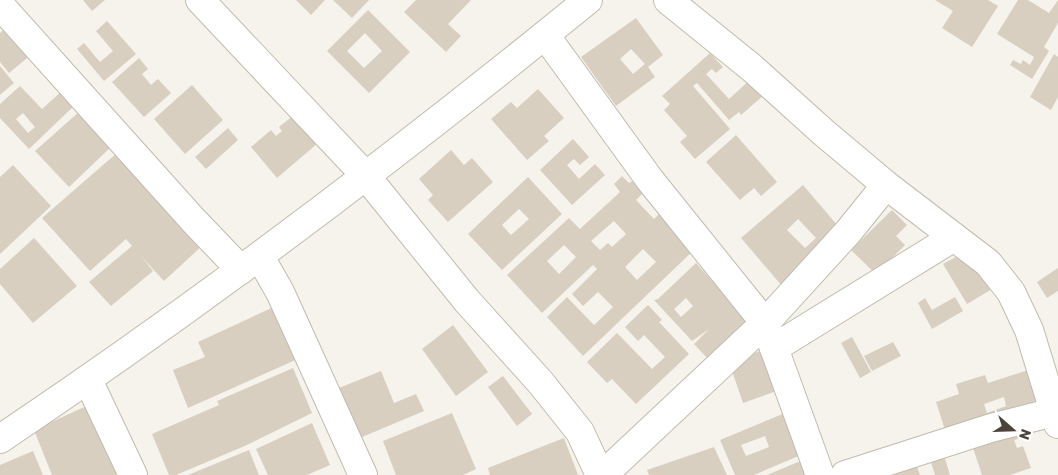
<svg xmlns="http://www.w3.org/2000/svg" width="1058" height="475" viewBox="0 0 1058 475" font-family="Rubik,sans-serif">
<rect width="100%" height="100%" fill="#f6f3ec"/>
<!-- building -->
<g fill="#d8cfc1" fill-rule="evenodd">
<polygon points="83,0 105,0 92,11"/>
<polygon points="296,0 325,0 311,15"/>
<polygon points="333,0 369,0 352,18"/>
<polygon points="416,0 471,0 448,24 461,36 446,52 404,12"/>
<polygon points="935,0 988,0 998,6 972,47 942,28 953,11"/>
<polygon points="1018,0 1028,0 1049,13 1058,0 1058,23 1044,47 1049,51 1032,79 1010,65 1013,60 1021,64 1023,60 1030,65 1034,57 997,34"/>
<path d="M368 10 410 52 369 93 327 51ZM365 33 382 51 364 68 347 51Z"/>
<path d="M636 18 663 55 648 67 655 77 616 106 581 57ZM631 49 645 64 633 74 620 59Z"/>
<polygon points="107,21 136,54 104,81 77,49 84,43 100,62 113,51 96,31"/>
<polygon points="8,26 32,54 9,73 0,62 0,33"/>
<polygon points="710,53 723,67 716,73 712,69 706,74 729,99 751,79 764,95 741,115 739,112 729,120 697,83 693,86 730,129 695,159 680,142 687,136 664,110 670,104 662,96"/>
<polygon points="1054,54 1058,57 1058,97 1051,110 1030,97"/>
<polygon points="139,58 148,69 142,74 151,85 158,79 171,93 144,117 112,82"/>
<polygon points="0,66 14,83 0,95"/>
<polygon points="192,85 223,120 185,154 154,119"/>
<path d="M20 86 42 109 63 90 75 105 29 149 0 118V104ZM23 113 35 127 28 133 16 119Z"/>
<polygon points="538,89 564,118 544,136 549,141 527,160 491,119 511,102 517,108"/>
<polygon points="80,111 112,146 69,187 35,151"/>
<polygon points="294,115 318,143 277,178 251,147 271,130 276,136 282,131 279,127"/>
<polygon points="228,128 238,140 206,169 195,157"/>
<polygon points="736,135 777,182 761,196 754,188 740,200 706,162"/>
<polygon points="573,139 589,157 580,165 574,159 567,165 579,179 595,164 605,175 572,205 540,170"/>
<polygon points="451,150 464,165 472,158 493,182 448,222 428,200 433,195 419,179"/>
<polygon points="118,152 203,245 164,281 141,256 153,271 111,306 89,282 132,246 126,239 90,271 42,218"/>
<polygon points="13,165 51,206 0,254 0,177"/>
<path d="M622 176 629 183 632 181 643 193 636 200 654 219 661 212 695 249 583 356 547 317 567 297 594 325 613 307 598 292 583 306 572 294 597 269 593 265 542 313 507 275 569 218 580 229 620 192 614 184ZM614 221 626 234 612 247 608 243 600 250 591 241ZM564 245 576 257 559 274 547 261ZM643 249 656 262 637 280 625 267Z"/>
<path d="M528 177 562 214 502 270 468 234ZM519 209 529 219 511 235 502 225Z"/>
<path d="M803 185 844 233 782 286 741 238ZM798 219 816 238 805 248 787 230Z"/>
<polygon points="892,210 907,225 896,236 905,245 887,263 879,277 851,250"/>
<polygon points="34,238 77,286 33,323 0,284 0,269"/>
<polygon points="969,250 992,289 967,304 943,264"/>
<path d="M696 263 748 321 709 360 694 344 709 329 692 341 654 300 658 299ZM686 298 693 306 681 317 674 309Z"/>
<polygon points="1058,268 1058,291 1047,298 1037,282"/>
<polygon points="955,297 963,311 932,329 918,303 925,298 932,310"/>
<polygon points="278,305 300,358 188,408 173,370 205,357 198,342"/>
<polygon points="648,305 662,320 659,322 689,354 636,404 612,379 607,383 587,362 617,333 652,369 665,357 644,335 638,341 625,327"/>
<polygon points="453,325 488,372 456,396 422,349"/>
<polygon points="852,337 871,372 860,378 841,343"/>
<polygon points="893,342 901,356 872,371 864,356"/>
<polygon points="760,351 765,367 776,363 785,388 743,403 729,362"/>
<polygon points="293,368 312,413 247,445 176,475 169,475 152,434 219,405 217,401"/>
<path d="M1028 370 1039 407 947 436 936 402 959 394 956 384 985 375 988 383ZM1004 397 1006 406 987 413 984 404Z"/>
<polygon points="381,371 394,403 416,394 424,411 355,440 334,390"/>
<polygon points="503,376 532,414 517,426 488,387"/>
<polygon points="104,398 132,468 115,475 52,475 34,430"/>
<path d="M792 410 808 452 754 475H735L720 440ZM765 436 769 447 746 456 741 445Z"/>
<polygon points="452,413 476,469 463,475 396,475 383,441"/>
<polygon points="312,423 330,465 307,475 268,475 256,449"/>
<polygon points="1015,423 1020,438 1014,440 1017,448 1023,446 1031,468 1010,475 982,475 970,439"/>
<polygon points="564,438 578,475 490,475 488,468"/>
<polygon points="714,447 727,475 649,475 647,470"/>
<polygon points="942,449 950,475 935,475 928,453"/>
<polygon points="249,450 259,475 188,475"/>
<polygon points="33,451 43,475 0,475 0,465"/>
<polygon points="815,455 823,475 767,475"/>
<polygon points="914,458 920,475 867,475"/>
</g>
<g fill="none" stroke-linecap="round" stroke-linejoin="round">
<defs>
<g id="minor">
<polyline points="200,0 365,175 467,301 541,383 580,432 600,475"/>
<polyline points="668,0 752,68 823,132 886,185 988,263 1011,292 1029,330 1058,424"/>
<polyline points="0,5 194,221 241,270"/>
<polyline points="545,35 650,180 765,323 820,475"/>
<polyline points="260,257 280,292 363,475"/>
<polyline points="774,348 954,237"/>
<polyline points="88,380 133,475"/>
<path d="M0 439C203 303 398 155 588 0"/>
<polyline points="603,475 765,323 848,232 886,185"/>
<polyline points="845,475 991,428 1054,412"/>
</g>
</defs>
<!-- minor casing -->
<use href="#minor" stroke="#c2bbae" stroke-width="30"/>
<!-- minor -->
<use href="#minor" stroke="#fff" stroke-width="28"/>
</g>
<!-- north arrow -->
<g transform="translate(1013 430) rotate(110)" stroke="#ffffff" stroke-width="4" paint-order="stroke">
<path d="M0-4L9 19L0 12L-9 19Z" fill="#4b4439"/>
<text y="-8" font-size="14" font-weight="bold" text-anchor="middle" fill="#4b4439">N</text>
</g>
</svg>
